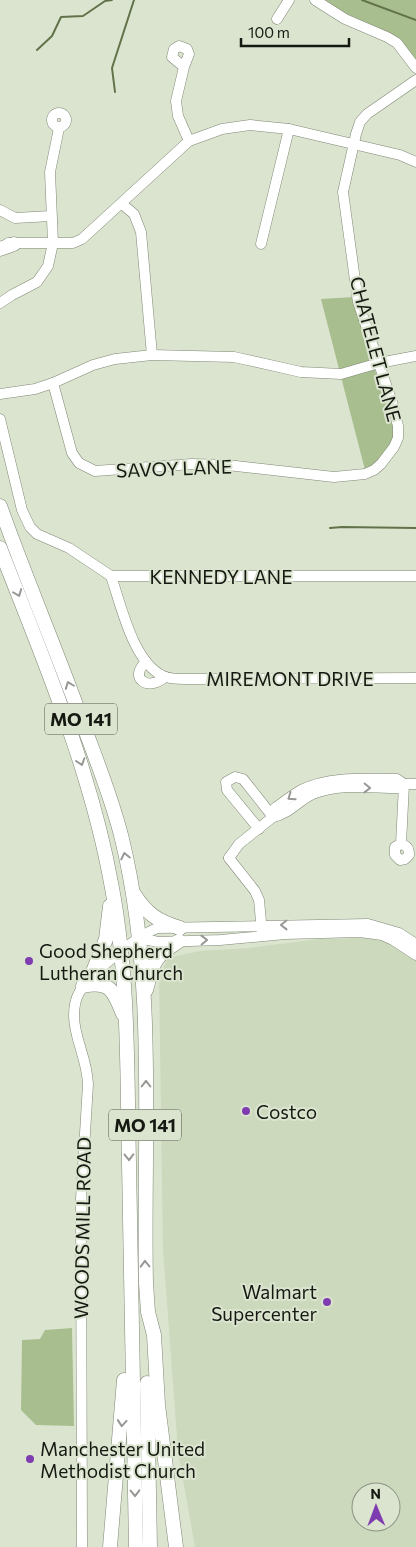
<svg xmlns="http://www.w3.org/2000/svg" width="416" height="1547" viewBox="0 0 416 1547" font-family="Commissioner,sans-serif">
<rect width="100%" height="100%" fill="#dbe4cf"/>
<!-- built -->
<path fill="#ccd9bd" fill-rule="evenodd" d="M365 938 391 942 416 959V1547H195L178 1451 163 1249 159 977 168 958 200 951 249 948 320 939ZM361 1492H391V1522H361Z"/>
<!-- green -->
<g fill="#a9be8f">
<polygon points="321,0 416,0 416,63 387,33 345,13"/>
<path d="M354 297C363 329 372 361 382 393 386 407 396 422 394 437 391 453 378 462 365 470L321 299Z"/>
<polygon points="72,1328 74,1426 36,1425 21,1410 22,1340 40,1339 45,1330"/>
</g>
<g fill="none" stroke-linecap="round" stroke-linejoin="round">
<!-- stream -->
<g stroke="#62734a" stroke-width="2">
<polyline points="362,0 416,20"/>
<polyline points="37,50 52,36 61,17 83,16 105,1 112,0"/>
<polyline points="115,92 112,68 134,0"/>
<polyline points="330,528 342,527 416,528"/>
</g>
<defs>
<g id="minor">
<polyline points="315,0 345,19 387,37 397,43 416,68"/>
<polyline points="277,19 289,0"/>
<polyline points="184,67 172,57 174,49 179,46 187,49 189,54 184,67 176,101 178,116 189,141"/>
<circle cx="59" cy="120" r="7"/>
<polyline points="122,204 134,214 141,232 152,355"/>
<polyline points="0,210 15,218 51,216"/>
<polyline points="8,243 73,243 82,239 189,141 222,129 250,125 289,129 400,155 416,162"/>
<polyline points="261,244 289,129"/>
<polyline points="0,303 12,295 37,282 48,266 53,243 50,172 59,128"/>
<polyline points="53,383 72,453 79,463 95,471 192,464 227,465 334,477 365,474 374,470 381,464 394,447 398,438 398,426 393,405 358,302 343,192 356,134 360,122 367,114 416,80"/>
<polyline points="0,394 35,389 53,383 93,365 115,359 152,355 234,357 301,372 341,374 379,363 416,356"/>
<polyline points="0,419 22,510 30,527 37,534 69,548 111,576 416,576"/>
<path d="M111 576C121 605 133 662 163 676 172 680 183 679 193 679L416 678"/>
<path d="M146 662C128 678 148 692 165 677"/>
<path d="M273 817 275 808C284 802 292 795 301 790 331 776 365 779 397 779L404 784"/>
<polyline points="259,829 227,790 226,782 235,777 243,779 273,817"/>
<path d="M401 844C407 846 409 848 409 855L405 859 400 860 395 855V847L401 844 404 784"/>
<path d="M229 858 239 844 273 817C289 814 299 800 313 794 339 783 370 788 398 788L404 784H416"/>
<polyline points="229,858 255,891 259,900 262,932"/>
<polyline points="139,938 158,942 220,940 285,934 360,932 382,935 393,940 416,955"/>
<path d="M82 1547 81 1199 88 1084C87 1058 74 1038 74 1016 74 1008 75 1000 79 993 88 975 139 934 158 928L368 924 399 933 416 944"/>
</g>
<g id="highway">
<polyline points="0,249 14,244"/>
<path d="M0 506C27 582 59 656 86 732 99 767 113 802 122 839 157 984 143 1135 146 1283L148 1312 154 1335 158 1405 176 1547"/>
<path d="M0 548C43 659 91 769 112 888 129 979 127 1071 129 1163 131 1291 133 1419 136 1547"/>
<path d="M134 894C147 914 157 921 180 928"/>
<polyline points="90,979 106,939 110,906"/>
<path d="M83 986C110 980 114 991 123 1014"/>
<path d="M146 990C154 961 153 958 179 941"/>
<polyline points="147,1383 150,1547"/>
<polyline points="110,1547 124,1380"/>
</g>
</defs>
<!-- minor casing -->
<use href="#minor" stroke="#7f8875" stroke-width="11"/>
<!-- highway casing -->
<use href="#highway" stroke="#7f8875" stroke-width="15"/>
<!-- minor -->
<use href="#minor" stroke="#fff" stroke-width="10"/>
<!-- highway -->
<use href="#highway" stroke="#fff" stroke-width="14"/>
</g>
<!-- one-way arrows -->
<defs><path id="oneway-chevron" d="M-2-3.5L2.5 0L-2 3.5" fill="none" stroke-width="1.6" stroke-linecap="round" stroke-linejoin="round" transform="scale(1.25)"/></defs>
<g stroke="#969894">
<use href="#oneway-chevron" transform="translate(18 593) rotate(69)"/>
<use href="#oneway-chevron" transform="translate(69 685) rotate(-111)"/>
<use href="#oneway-chevron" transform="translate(81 762) rotate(72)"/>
<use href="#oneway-chevron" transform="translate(367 788) rotate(1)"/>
<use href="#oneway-chevron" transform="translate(291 797) rotate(145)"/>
<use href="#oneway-chevron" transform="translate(125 856) rotate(-102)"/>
<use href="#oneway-chevron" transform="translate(284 925) rotate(179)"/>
<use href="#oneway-chevron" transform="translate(204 940) rotate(-1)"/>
<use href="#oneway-chevron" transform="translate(146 1084) rotate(-90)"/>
<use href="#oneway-chevron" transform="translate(129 1157) rotate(89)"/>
<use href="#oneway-chevron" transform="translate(145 1264) rotate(-91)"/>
<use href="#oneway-chevron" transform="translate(122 1423) rotate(95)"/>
<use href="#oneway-chevron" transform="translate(135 1493) rotate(89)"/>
</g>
<!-- markers -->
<g fill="#7e3cb0" stroke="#dbe4cf" stroke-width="2">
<circle cx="29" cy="961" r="5"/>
<circle cx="246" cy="1111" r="5"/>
<circle cx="327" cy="1302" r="5"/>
<circle cx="30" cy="1459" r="5"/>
</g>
<g text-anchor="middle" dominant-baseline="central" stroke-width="4" stroke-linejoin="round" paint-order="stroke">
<!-- shield labels -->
<g fill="#dbe4cf" stroke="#50564a" stroke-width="1">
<rect x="45" y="703.5" width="72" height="31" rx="4"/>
<rect x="109" y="1109.5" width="72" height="31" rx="4"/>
</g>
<g font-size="18" font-weight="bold" fill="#151911">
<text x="81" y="719">MO 141</text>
<text x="145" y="1125">MO 141</text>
</g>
<!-- street labels -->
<g font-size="19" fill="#151911" stroke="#dbe4cf">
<text transform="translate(376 349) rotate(75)">CHATELET LANE</text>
<text transform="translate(174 468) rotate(-2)">SAVOY LANE</text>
<text x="221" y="576">KENNEDY LANE</text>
<text x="290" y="678">MIREMONT DRIVE</text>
<text transform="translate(82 1228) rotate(-89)">WOODS MILL ROAD</text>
</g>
<!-- poi labels -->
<g font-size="19" fill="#151911" stroke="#dbe4cf" text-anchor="start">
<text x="39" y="950">Good Shepherd<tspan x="39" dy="22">Lutheran Church</tspan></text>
<text x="256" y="1111">Costco</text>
<text x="317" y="1291" text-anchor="end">Walmart<tspan x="317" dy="22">Supercenter</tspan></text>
<text x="40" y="1448">Manchester United<tspan x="40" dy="22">Methodist Church</tspan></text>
</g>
</g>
<!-- north arrow -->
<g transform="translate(376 1507) rotate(359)"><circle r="24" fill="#dbe4cf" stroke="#8c9383"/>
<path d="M0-4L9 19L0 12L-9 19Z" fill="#7e3cb0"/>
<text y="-8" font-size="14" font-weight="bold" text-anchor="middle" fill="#151911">N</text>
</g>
<!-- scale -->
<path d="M241 38v8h108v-8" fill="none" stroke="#151911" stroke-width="2.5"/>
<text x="248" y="38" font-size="15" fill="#151911" stroke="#dbe4cf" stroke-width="4" paint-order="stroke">100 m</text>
</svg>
